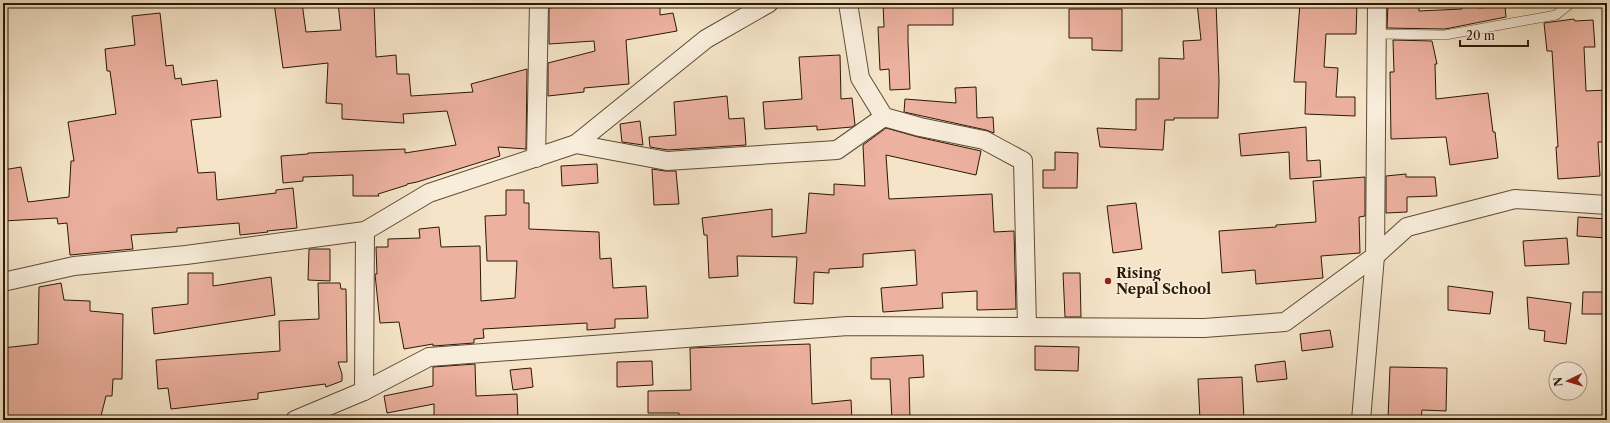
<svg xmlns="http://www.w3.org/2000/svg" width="1610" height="423" viewBox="0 0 1610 423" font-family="'Libre Caslon Text',serif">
<rect width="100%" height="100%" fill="#f5e4c8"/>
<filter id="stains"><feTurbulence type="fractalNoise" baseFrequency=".005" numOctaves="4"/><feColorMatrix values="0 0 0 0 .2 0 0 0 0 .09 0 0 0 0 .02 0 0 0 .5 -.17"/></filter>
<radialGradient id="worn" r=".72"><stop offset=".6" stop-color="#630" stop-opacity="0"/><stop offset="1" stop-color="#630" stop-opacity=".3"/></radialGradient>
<!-- building -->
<g fill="#ecb19f" stroke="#2b1805">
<polygon points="274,3 302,3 306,32 341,30 338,3 374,3 376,57 396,55 397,74 409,74 411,96 473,92 471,84 527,69 526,149 498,147 500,156 417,182 407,184 407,185 378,194 379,196 353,196 353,175 303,177 303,181 283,183 281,156 308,154 308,153 405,149 405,153 456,145 447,111 403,114 404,123 342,119 342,104 326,103 328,63 283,68"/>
<polygon points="592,3 660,3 660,15 673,13 677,31 626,40 629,84 584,88 584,92 548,96 548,63 595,51 594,41 549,44 549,8"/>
<polygon points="883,3 953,3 953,25 908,25 908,41 910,89 890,90 889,69 880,70 878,27 884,27"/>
<polygon points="1197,3 1216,3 1219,81 1218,118 1174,118 1174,120 1165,120 1163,150 1100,147 1097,128 1136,130 1136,99 1159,99 1159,58 1184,59 1183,41 1201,40"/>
<polygon points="1300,3 1357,3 1356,34 1326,34 1324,67 1338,68 1336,97 1355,97 1355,116 1305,114 1306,82 1294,82"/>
<polygon points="1388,3 1419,3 1419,11 1462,9 1462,3 1478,3 1479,8 1505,6 1506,17 1445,29 1387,28"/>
<polygon points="1069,9 1122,9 1122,51 1092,50 1092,38 1069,38"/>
<polygon points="160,13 166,66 173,65 175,79 181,78 182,85 217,80 221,117 191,120 198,173 215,172 217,200 276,193 276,190 293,188 297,228 267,231 268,232 240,235 239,223 177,228 177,232 131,235 133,249 70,255 67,223 58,224 57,218 3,221 3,170 21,167 28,202 69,197 71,161 74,161 68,122 116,114 110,71 107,71 105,49 135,45 132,16"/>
<polygon points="1574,19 1575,21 1593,20 1595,47 1584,47 1586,91 1607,90 1607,142 1598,142 1600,176 1558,179 1556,147 1558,147 1552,51 1547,51 1544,23"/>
<polygon points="1393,40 1432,41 1437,64 1435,64 1436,99 1488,93 1493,132 1495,132 1498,158 1450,165 1446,137 1391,139 1390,72 1394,72"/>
<polygon points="840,55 841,99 852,98 855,125 852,127 817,130 817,126 765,129 763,102 802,99 799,57"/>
<polygon points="976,87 977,118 993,117 994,133 986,130 904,112 905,99 956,103 955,88"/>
<polygon points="727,96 729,119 744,118 746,145 668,150 650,147 649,137 676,135 674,102"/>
<polygon points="640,121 643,145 622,142 620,124"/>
<polygon points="1306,127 1307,161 1320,160 1321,177 1290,179 1289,152 1241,156 1239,134"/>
<polygon points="886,128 918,137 981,151 976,175 886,155 889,199 992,194 994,232 1014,231 1016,309 977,310 977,291 942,293 943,308 883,312 881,288 917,285 915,250 863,254 863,267 829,269 829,273 814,272 813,304 794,303 797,257 737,256 738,276 709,278 707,235 704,235 702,218 772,209 772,237 806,233 809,193 834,195 834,184 865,186 863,145"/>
<polygon points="1055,152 1078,153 1077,188 1043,188 1043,170 1055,170"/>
<polygon points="597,164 598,183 562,186 561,166"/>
<polygon points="652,169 665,171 676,171 679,204 654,205"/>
<polygon points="1406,174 1406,177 1435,177 1437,196 1407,197 1407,212 1386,213 1386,176"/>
<polygon points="1365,177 1365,216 1359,217 1360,253 1321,256 1323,278 1256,284 1255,270 1222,273 1219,231 1276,227 1276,225 1316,222 1313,181"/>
<polygon points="506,190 524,190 524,203 529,203 529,229 599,232 600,259 611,258 613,288 646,286 648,318 615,319 615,328 587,330 587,323 483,329 484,338 474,339 474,343 433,346 433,344 404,349 399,322 380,323 375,274 377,274 376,247 388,247 388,239 420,238 419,229 439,227 441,247 480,246 481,301 515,298 517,261 487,261 485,216 506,215"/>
<polygon points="1136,203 1142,249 1113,253 1107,206"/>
<polygon points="1578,217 1607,219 1607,238 1577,236"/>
<polygon points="1567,238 1569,264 1525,266 1523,241"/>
<polygon points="309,249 330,249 330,281 308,280"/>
<polygon points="188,273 213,273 213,286 271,277 275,315 154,334 152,308 188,304"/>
<polygon points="1063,273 1080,273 1081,317 1065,317"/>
<polygon points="61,283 64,300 90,301 90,311 123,314 122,379 113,379 112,396 106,396 100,420 7,420 7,394 3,394 3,348 38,344 39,287"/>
<polygon points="318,283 340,283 341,289 346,289 347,362 338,362 342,374 342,381 326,387 325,384 258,393 258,399 171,409 168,388 158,389 156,360 280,351 279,321 319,319"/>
<polygon points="1448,286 1493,292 1490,314 1448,310"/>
<polygon points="1583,292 1607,292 1607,314 1582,314"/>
<polygon points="1527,297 1571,303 1566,344 1544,341 1545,331 1529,329"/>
<polygon points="1330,330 1333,347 1302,351 1300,334"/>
<polygon points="810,344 812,404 851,400 852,420 679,420 679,413 648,413 648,391 691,390 690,348"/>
<polygon points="1035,346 1079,347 1078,371 1035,370"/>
<polygon points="923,355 924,377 909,378 910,420 892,420 890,379 871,379 871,358"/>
<polygon points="652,361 653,385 617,387 617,362"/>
<polygon points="1285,361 1287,379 1257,382 1255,365"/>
<polygon points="475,364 476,396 517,394 518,420 434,420 434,404 387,413 384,396 433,386 433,367"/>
<polygon points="1390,367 1447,368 1446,411 1422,410 1421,420 1388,420"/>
<polygon points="531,368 533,387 513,390 510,370"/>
<polygon points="1242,377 1244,420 1200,420 1198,379"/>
</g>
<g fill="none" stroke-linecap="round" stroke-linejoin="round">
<defs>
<polyline id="lane" points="1377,34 1445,35 1556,15 1571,3"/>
<g id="street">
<polyline points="848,3 860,78 884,117 920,127 984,140 1023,161 1027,326"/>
<polyline points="576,144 667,161 837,150 884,117"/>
<polyline points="536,158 539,3"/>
<polyline points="3,282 74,266 186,255 365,231"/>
<polyline points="364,391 365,231 429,193 576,144 706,39 769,3"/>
<polyline points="295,420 364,391 429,357 848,326 1204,328 1285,322 1375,256 1407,227 1515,199 1607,205"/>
<polyline points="1361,420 1375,256 1377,3"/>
</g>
</defs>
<!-- lane casing -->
<use href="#lane" stroke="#5e4b36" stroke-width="10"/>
<!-- street casing -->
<use href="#street" stroke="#5e4b36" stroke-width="20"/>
<!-- lane -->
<use href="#lane" stroke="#f8eddb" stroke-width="9"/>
<!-- street -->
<use href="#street" stroke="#f8eddb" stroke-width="18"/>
</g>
<!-- markers -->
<circle fill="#8f2418" stroke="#f8eddb" stroke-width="1.5" cx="1108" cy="281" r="4"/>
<g text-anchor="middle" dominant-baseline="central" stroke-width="3" stroke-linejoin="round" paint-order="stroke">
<!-- poi labels -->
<g font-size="14" font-weight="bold" fill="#2b1805" stroke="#f8eddb" text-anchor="start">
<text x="1116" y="273">Rising<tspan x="1116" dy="16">Nepal School</tspan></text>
</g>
</g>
<!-- margin -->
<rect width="1610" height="423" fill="none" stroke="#f5e4c8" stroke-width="16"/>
<rect x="4" y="4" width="1602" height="415" fill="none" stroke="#2b1805" stroke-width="2"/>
<rect x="8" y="8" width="1594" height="407" fill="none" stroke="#2b1805"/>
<!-- north arrow -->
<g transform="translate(1568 381) rotate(265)"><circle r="19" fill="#f8eddb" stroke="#a69885"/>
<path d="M0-3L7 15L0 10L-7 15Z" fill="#8f2418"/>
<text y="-6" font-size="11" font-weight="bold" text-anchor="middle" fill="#2b1805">N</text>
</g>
<!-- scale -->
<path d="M1460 40v6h68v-6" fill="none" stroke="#2b1805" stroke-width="2"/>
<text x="1466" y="40" font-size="12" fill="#2b1805" stroke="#f8eddb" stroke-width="3" paint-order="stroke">20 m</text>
<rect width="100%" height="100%" filter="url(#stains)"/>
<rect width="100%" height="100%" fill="url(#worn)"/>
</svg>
